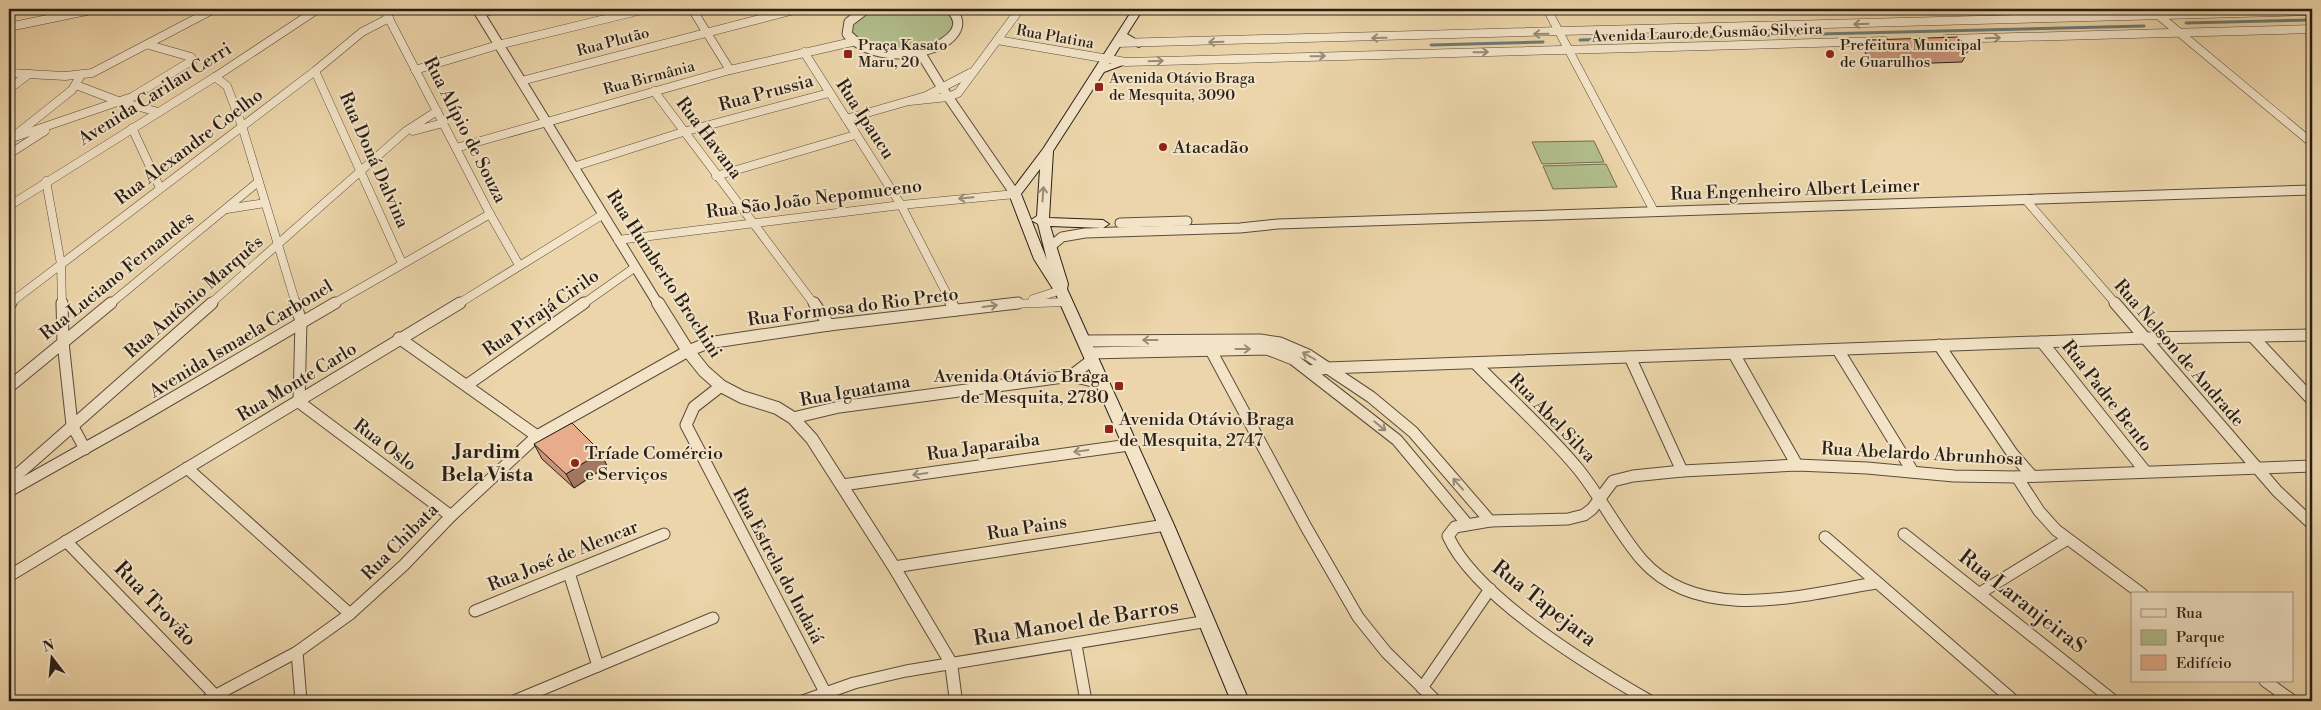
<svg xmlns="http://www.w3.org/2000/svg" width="2321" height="710" viewBox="0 0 2321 710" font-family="'Libre Bodoni',serif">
<rect width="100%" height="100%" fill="#ecd5aa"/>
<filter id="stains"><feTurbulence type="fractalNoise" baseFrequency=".004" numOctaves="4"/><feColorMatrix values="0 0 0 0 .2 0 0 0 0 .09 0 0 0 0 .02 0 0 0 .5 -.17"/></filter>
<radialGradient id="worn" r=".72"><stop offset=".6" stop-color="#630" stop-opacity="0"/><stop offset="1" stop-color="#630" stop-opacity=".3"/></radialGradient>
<!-- green -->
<g fill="#b2be8d" stroke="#6e6e52">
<polygon points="866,9 950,9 958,18 946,39 903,55 852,42 849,23"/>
<polygon points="1594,141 1604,162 1542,164 1532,142"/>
<polygon points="1606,164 1617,187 1553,189 1543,166"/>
</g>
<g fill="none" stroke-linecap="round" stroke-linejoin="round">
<!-- stream -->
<g stroke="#6d7a74" stroke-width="3">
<polyline points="2186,23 2312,20"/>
<polyline points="1580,40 2144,26"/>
<polyline points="1431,45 1543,42"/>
</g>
<defs>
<g id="minor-far1">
<polyline points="384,9 490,214 519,265"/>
<polyline points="692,9 730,70"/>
<polyline points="848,9 861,12"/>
<polyline points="1547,9 1654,211"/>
<polyline points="2151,9 2312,143"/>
<polyline points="479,13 498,9"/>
<polyline points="9,27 96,9"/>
<polyline points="1946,39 2312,29"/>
<polyline points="997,40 1126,62 1884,41"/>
<polyline points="1117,43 2312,11"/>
<polyline points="804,52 901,205 952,304"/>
<polyline points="415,70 498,45 646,9"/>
<polyline points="315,71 402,263"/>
<polyline points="9,73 65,76 92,73 214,9"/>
<polyline points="215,77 227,86 242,126 296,304"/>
<polyline points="521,81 798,9"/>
<polyline points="76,85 118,101 158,112"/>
<polyline points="9,89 29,74"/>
<polyline points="654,91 814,304"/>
<polyline points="910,101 948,97 958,93 1020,9"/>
<polyline points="846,119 926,96 970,73"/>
<polyline points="132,128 160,188"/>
<polyline points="413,131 443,123"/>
<polyline points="18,133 72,90 81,75"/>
<polyline points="9,139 132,97 193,60 191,57 149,45"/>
<polyline points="456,148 730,70 852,42"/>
<polyline points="9,154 45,131"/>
<polyline points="573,167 683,132 829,93"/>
<polyline points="716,176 855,135"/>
<polyline points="46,181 61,264 62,304"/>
<polyline points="2025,199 2116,304"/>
<polyline points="9,206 215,77 318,9"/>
<polyline points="227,209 265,203"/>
<polyline points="618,240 901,205 1015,194"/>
<polyline points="1033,299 1061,290"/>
<polyline points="9,304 315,71 362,32 389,18"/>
<polyline points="110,304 258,182"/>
<polyline points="210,304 406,131 437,111"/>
<polyline points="333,304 490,214"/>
<polyline points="458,304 602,215"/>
<polyline points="583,304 634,268"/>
<polyline points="1008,304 1066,302"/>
</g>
<g id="minor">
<polyline points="62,303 63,342 72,425 85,449"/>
<polyline points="295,303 301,321 299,402 451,516"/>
<polyline points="814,303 829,325"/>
<polyline points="951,303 955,310"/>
<polyline points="2115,303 2277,491 2312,524"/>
<polyline points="9,304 11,303"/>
<polyline points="2253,337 2312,400"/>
<polyline points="399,338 537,436"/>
<polyline points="1084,341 1260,340 1280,343 1308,355 1371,397 1413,432 1490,521"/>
<polyline points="2042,342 2145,471"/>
<polyline points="1208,345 1306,527 1358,617 1386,652 1436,701"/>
<polyline points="1939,345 2012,453 2032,476"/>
<polyline points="1838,350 1913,472"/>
<polyline points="1089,353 1267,349 1293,359 1397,440 1467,524"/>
<polyline points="1734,354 1797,465"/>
<polyline points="1630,357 1682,471"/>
<path d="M1476 364C1510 399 1548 432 1579 470 1602 499 1618 532 1642 560 1700 625 1802 595 1876 583"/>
<polyline points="1310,371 1327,368 2145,338 2312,335"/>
<polyline points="1071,376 1092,360"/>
<polyline points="467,385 584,303"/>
<polyline points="721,386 694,407 686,425 825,692"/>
<polyline points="9,387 111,303"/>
<polyline points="793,418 839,407 1071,376 1101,383"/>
<polyline points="187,468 350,614"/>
<polyline points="2017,477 2039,511 2056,530 2142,594"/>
<polyline points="9,482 212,303"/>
<polyline points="842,485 1129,445"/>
<polyline points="9,491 130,423 335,303"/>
<polyline points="1904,534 2114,701"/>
<polyline points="1825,537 2014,701"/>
<polyline points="66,541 215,695"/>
<polyline points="894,567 1166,525"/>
<polyline points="569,573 598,666"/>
<polyline points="9,576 460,303"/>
<polyline points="1980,593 2066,540"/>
<polyline points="475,611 664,534"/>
<polyline points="1076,645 1086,701"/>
<polyline points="297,652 301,701"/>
<polyline points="2265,681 2293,701"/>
<polyline points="1422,688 1490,589"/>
<polyline points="205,701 297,652 350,614 404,565 451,516 537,436 688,351 708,343 829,325 1018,303"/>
<polyline points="514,701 713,618"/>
<polyline points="803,701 854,683 906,671 1208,621"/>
<path d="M1650 701C1591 667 1476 598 1448 536L1455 527 1490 521 1568 519 1584 515 1592 509 1613 481 1633 476 1682 471 1797 465 1867 468 1954 476 2017 477 2312 466"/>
</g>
<g id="tertiary-far1">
<polyline points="477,9 658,304"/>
<path d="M866 9 849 22 847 34C888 78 986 40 950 9"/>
<polyline points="920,52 942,88 1015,194"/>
<polyline points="1120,223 1187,221"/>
<polyline points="1050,247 1062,237 1085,233 1240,228 1278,224 2312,190"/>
</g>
<polyline id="tertiary" points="658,303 688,351 704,371 721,386 742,397 777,408 793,418 812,439 894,567 951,663 956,701"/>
<path id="secondary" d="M1133 9H1143L1127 34 1144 44 1139 47 1124 40 1109 64 1126 59 1131 62 1104 72 1053 151 1049 218 1103 220 1109 224 1103 228 1050 226 1068 284 1067 289 1174 525 1249 701H1231L1158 525 1055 292 1034 259 1009 194 1043 149ZM1040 169 1037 216 1031 220 1038 224 1047 260 1021 194Z"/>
</defs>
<!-- minor-far1 casing -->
<use href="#minor-far1" stroke="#5a4c3b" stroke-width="9"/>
<!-- minor casing -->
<use href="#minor" stroke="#5a4c3b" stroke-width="13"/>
<!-- tertiary-far1 casing -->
<use href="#tertiary-far1" stroke="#5a4c3b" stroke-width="11"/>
<!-- tertiary casing -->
<use href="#tertiary" stroke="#5a4c3b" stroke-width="14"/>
<!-- secondary casing -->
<use href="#secondary" stroke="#291f16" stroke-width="2"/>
<!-- minor-far1 -->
<use href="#minor-far1" stroke="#f3e4c8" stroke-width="8"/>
<!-- minor -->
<use href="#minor" stroke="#f3e4c8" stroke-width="11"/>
<!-- tertiary-far1 -->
<use href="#tertiary-far1" stroke="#f3e4c8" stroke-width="9"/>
<!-- tertiary -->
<use href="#tertiary" stroke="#f3e4c8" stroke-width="12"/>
<!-- secondary -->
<use href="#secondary" fill="#f3e4c8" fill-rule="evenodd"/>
</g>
<!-- wall -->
<g fill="#c79478" stroke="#291f16">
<polygon points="1871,40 1969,49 1962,62 1875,65 1865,53"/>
<polygon points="534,444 607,466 574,488 542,459"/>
</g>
<!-- shaded-wall -->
<polygon fill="#a27862" stroke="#291f16" points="601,452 607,466 574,488 566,474"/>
<!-- building -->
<g fill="#e7ac8c" stroke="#291f16">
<polygon points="1958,37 1969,49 1881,51 1871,40"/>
<polygon points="572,423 601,452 566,474 534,444"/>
</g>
<!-- one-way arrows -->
<defs><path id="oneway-shaft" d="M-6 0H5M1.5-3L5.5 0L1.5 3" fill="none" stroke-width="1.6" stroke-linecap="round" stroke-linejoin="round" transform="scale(1.25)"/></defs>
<g stroke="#988b78">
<use href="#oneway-shaft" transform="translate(1861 24) rotate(178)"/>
<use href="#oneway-shaft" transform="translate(1541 34) rotate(179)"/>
<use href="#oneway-shaft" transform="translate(1379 38) rotate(179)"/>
<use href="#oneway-shaft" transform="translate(1993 38) rotate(-2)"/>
<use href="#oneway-shaft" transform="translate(1216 42) rotate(178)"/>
<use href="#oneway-shaft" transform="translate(1481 52) rotate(-1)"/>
<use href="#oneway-shaft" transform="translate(1318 56) rotate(-1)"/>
<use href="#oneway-shaft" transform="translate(1156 61) rotate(-2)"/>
<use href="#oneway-shaft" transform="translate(1043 194) rotate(-86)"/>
<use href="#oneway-shaft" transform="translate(966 198) rotate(175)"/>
<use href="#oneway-shaft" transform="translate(990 306) rotate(-7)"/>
<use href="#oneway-shaft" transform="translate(1150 340) rotate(180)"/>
<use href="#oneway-shaft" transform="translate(1243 349)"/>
<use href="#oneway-shaft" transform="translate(1309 356) rotate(-150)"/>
<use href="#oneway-shaft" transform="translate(1380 426) rotate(39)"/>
<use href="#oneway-shaft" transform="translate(1081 451) rotate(172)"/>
<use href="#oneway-shaft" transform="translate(920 474) rotate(172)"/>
<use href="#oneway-shaft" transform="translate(1458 484) rotate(-131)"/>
</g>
<!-- markers -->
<g fill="#8f2418" stroke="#f3e4c8" stroke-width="2">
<rect x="843" y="49" width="10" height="10" rx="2.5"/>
<circle cx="1830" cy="54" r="5"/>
<rect x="1094" y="82" width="10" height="10" rx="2.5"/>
<circle cx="1163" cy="147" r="5"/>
<rect x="1114" y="381" width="10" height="10" rx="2.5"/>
<rect x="1104" y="424" width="10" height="10" rx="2.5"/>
<circle cx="575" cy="463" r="5"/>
</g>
<g text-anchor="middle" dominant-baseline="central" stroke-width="4" stroke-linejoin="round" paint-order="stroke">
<!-- far-street labels -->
<g font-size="15" fill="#291f16" stroke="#f3e4c8">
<text transform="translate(1707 33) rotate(-2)">Avenida Lauro de Gusmão Silveira</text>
<text transform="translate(1055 37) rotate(10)">Rua Platina</text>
<text transform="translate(613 42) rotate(-15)">Rua Plutão</text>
<text transform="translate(649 78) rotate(-15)">Rua Birmânia</text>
</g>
<!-- far-poi labels -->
<g font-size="15" fill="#291f16" stroke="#f3e4c8" text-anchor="start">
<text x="858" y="45">Praça Kasato<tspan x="858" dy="17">Maru, 20</tspan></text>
<text x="1840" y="45">Prefeitura Municipal<tspan x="1840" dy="17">de Guarulhos</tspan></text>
<text x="1109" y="78">Avenida Otávio Braga<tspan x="1109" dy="17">de Mesquita, 3090</tspan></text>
</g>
<!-- street labels -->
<g font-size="18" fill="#291f16" stroke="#f3e4c8">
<text transform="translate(766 93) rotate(-15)">Rua Prussia</text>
<text transform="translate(155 94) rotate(-32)">Avenida Carilau Cerri</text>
<text transform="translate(865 119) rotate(57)">Rua Ipaucu</text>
<text transform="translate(465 130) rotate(63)">Rua Alípio de Souza</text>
<text transform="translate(709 138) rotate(53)">Rua Havana</text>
<text transform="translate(189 147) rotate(-37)">Rua Alexandre Coelho</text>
<text transform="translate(374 160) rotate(66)">Rua Doná Dalvina</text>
<text transform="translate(1795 190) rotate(-2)">Rua Engenheiro Albert Leimer</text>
<text transform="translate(814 199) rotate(-7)">Rua São João Nepomuceno</text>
<text transform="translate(664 274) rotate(57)">Rua Humberto Brochini</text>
<text transform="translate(117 276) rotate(-39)">Rua Luciano Fernandes</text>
<text transform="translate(194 297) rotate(-41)">Rua Antônio Marquês</text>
<text transform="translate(853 307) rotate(-7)">Rua Formosa do Rio Preto</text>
<text transform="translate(541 313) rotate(-35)">Rua Pirajá Cirilo</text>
<text transform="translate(241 339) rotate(-31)">Avenida Ismaela Carbonel</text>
<text transform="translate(2179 353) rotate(49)">Rua Nelson de Andrade</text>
<text transform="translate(297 382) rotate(-31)">Rua Monte Carlo</text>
<text transform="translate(855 391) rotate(-10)">Rua Iguatama</text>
<text transform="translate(2107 396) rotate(52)">Rua Padre Bento</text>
<text transform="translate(1552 418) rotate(46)">Rua Abel Silva</text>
<text transform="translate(385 445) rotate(37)">Rua Oslo</text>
<text transform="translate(983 447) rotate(-8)">Rua Japaraiba</text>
<text transform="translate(1922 454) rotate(3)">Rua Abelardo Abrunhosa</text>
<text transform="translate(1027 528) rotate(-9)">Rua Pains</text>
<text transform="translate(400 542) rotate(-45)">Rua Chibata</text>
<text transform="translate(563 556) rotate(-22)">Rua José de Alencar</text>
<text transform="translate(778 566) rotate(62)">Rua Estrela do Indaiá</text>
</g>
<!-- poi labels -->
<g font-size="18" fill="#291f16" stroke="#f3e4c8" text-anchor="start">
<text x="1173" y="147">Atacadão</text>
<text x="1109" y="376" text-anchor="end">Avenida Otávio Braga<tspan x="1109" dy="21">de Mesquita, 2780</tspan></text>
<text x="1119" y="419">Avenida Otávio Braga<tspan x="1119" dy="21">de Mesquita, 2747</tspan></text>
<text x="585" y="453">Tríade Comércio<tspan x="585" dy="21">e Serviços</tspan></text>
</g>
<!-- quarter labels -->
<g font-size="20" font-weight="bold" fill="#291f16" stroke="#f3e4c8">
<text x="487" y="452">Jardim<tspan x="487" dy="23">Bela Vista</tspan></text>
</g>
<!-- near-street labels -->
<g font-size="21" fill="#291f16" stroke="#f3e4c8">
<text transform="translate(2022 602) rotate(38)">Rua LaranjeiraS</text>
<text transform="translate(155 604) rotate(46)">Rua Trovão</text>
<text transform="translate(1544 604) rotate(38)">Rua Tapejara</text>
<text transform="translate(1076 623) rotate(-9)">Rua Manoel de Barros</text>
</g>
</g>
<!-- margin -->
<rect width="2321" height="710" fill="none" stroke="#ecd5aa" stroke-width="30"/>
<rect x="10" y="10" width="2301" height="690" fill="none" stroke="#291f16" stroke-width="2.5"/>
<rect x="15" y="15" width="2291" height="680" fill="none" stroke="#291f16"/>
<!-- legend -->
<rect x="2131" y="592" width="162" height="90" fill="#f3e4c8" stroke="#a29581"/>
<rect x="2141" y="609" width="25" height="8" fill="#f3e4c8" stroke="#a29581"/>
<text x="2176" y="618" font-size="15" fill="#291f16">Rua</text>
<rect x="2141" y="630" width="25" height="15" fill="#b2be8d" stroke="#a29581"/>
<text x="2176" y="642" font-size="15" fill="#291f16">Parque</text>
<rect x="2141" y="655" width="25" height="15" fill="#e7ac8c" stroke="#a29581"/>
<text x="2176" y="668" font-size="15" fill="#291f16">Edifício</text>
<!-- north arrow -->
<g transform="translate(52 658) rotate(344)" stroke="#f3e4c8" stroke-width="4" paint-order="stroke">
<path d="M0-4L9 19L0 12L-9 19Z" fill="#291f16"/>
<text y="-8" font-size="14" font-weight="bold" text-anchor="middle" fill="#291f16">N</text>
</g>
<rect width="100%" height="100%" filter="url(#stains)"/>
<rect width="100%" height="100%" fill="url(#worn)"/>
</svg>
